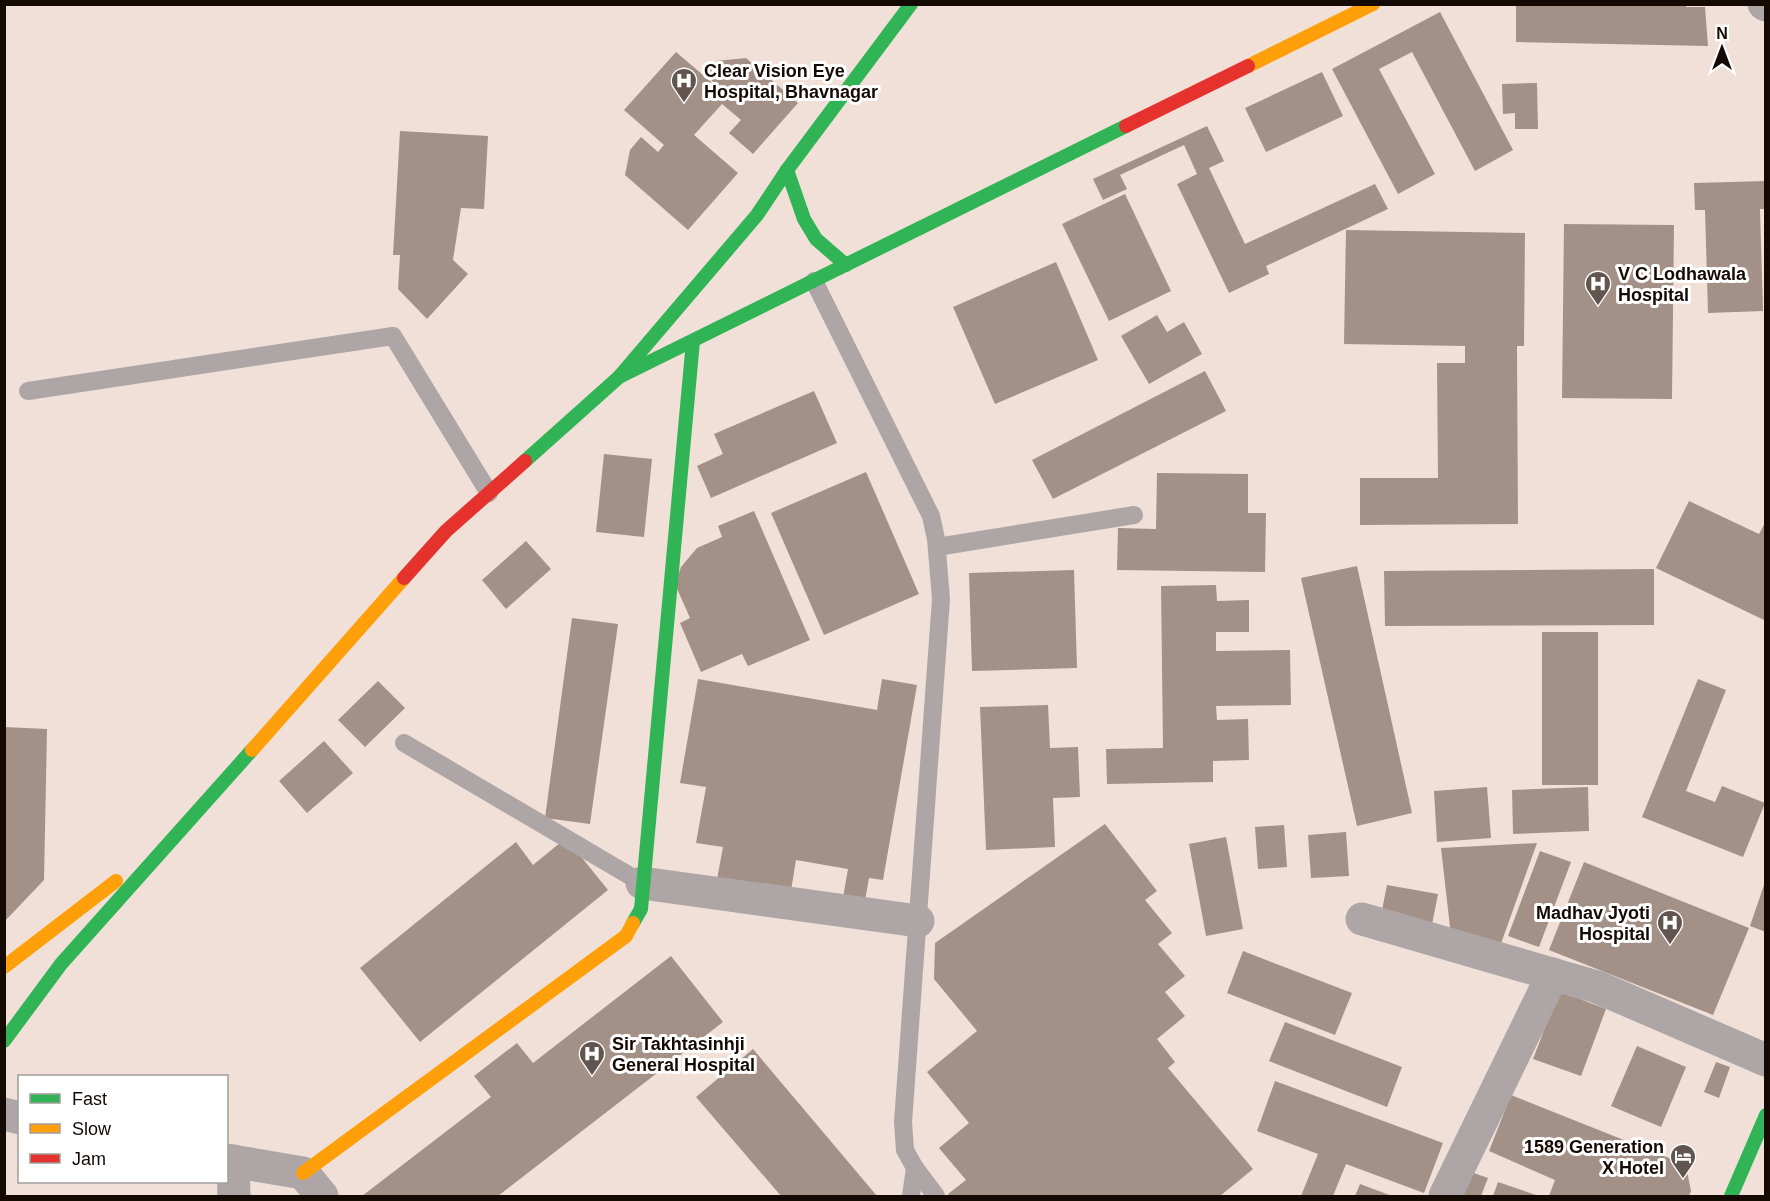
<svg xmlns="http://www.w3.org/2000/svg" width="1770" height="1201" viewBox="0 0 1770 1201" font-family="Arial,sans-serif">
<rect width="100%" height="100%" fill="#f0e0d8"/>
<!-- building -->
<g fill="#a39188">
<polygon points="1516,4 1686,4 1686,7 1705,7 1708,46 1516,42"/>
<polygon points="1440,12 1513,150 1475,171 1412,52 1379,69 1435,174 1398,194 1332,69"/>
<polygon points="676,52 723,92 724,91 704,74 716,61 746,58 798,103 753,154 729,133 741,120 722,104 694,135 738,173 688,230 625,175 630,150 641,137 658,152 664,145 624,110"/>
<polygon points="1322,72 1343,116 1266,152 1245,108"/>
<polygon points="1537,83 1538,129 1515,129 1515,113 1503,114 1502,84"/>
<polygon points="1207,126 1224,161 1209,168 1245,244 1375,184 1388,209 1266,266 1269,274 1229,293 1177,184 1197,174 1184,145 1120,175 1127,189 1103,200 1093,179"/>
<polygon points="400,131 488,136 484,209 461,208 453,260 468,274 427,319 398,289 400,255 393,255"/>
<polygon points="1766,181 1766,209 1760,209 1763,311 1708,313 1705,210 1695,210 1694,183"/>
<polygon points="1125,194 1171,291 1109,321 1062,224"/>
<polygon points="1564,224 1674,225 1672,399 1562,398"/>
<polygon points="1346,230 1525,233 1524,346 1517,346 1518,524 1360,525 1360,478 1438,478 1437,363 1465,363 1465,346 1344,344"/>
<polygon points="1056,262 1098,360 995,404 953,307"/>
<polygon points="1157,315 1167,332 1184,322 1202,354 1149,384 1121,336"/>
<polygon points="1205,371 1226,411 1053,499 1032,460"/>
<polygon points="814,391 837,443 711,498 697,466 723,454 714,434"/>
<polygon points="604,454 652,459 644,537 596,532"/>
<polygon points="866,472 919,594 824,635 771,513"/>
<polygon points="1157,473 1248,474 1248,513 1266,513 1265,572 1117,570 1118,528 1156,529"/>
<polygon points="1689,501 1759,534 1766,521 1766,621 1656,568"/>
<polygon points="754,511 810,640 748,666 742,654 701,672 680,623 690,618 675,584 681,567 697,548 722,537 718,526"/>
<polygon points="526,541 551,569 506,609 482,580"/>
<polygon points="1357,566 1412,813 1357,826 1301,578"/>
<polygon points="1654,569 1654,625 1385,626 1384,571"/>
<polygon points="1074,570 1077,668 972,671 969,573"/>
<polygon points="1216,585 1217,601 1249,600 1249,632 1216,632 1216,651 1290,650 1291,705 1216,706 1217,720 1248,719 1249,760 1213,761 1213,782 1107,784 1106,749 1163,748 1161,586"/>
<polygon points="572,618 618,624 590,824 545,818"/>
<rect x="1542" y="632" width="56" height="153"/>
<polygon points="698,679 877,710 882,679 917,685 883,880 869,878 863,912 841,909 848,869 796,860 789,903 715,890 723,847 696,843 706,787 680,783"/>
<polygon points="1698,679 1726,690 1686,791 1715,802 1722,786 1765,803 1743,857 1642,817"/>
<polygon points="378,681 405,708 365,747 338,720"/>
<polygon points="1048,705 1050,748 1078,747 1080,797 1053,798 1055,847 986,850 980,707"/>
<polygon points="4,727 47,729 44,880 4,922"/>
<polygon points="324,741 353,773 307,813 279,781"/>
<polygon points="1487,787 1491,838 1437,842 1434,791"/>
<polygon points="1588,787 1589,831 1513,834 1512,790"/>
<polygon points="1105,824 1157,891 1145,900 1172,933 1158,944 1185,976 1165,992 1185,1016 1157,1039 1175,1062 1168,1068 1253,1169 1220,1196 950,1196 948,1194 966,1180 939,1148 969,1123 927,1072 977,1031 934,979 935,943"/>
<polygon points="1284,825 1287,867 1258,869 1255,827"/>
<polygon points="1346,832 1349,876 1311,878 1308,835"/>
<polygon points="1226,837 1243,929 1206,936 1189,844"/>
<polygon points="566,838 608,890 420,1042 360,968 516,842 533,865"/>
<polygon points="1537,843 1499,949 1451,936 1441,848"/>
<polygon points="1540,851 1571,862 1539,947 1508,936"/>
<polygon points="1584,862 1749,928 1713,1015 1549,950"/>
<polygon points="1765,882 1766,882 1766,932 1750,926"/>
<polygon points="1387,885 1438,894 1431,930 1380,920"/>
<polygon points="1243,951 1352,993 1335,1035 1227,993"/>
<polygon points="671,956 723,1022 498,1196 362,1196 491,1097 474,1076 517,1043 533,1063"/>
<polygon points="1559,991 1606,1009 1581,1076 1533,1059"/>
<polygon points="1285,1022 1402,1067 1387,1107 1269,1061"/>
<polygon points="1637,1046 1686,1067 1661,1127 1611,1106"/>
<polygon points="753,1049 877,1196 781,1196 696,1097"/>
<polygon points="1716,1062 1730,1067 1719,1098 1704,1092"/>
<polygon points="1275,1081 1443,1143 1424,1193 1346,1164 1333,1196 1301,1196 1318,1154 1257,1131"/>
<polygon points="1511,1095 1674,1160 1687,1171 1691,1191 1689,1196 1549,1196 1555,1180 1489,1151"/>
<polygon points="1465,1170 1488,1178 1481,1196 1455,1196"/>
<polygon points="1498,1182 1539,1196 1493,1196"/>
<polygon points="1360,1184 1392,1196 1355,1196"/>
</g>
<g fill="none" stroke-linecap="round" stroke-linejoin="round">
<!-- lane -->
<g stroke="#aea6a6" stroke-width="18">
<polyline points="814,281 931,516 936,539 941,599 903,1122 905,1150 915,1168 936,1196"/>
<polyline points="28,391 393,336 489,493"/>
<polyline points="937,547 1134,515"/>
<polyline points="404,743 642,883"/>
<polyline points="911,1196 915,1168"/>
</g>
<!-- street -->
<g stroke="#aea6a6" stroke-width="33">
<polyline points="1764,4 1766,5"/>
<polyline points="642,883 918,921"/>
<polyline points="1362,919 1597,987 1766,1060"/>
<polyline points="4,1114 20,1118"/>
<polyline points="226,1160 303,1173 322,1196"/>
<polyline points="233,1161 234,1196"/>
<polyline points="1445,1196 1553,974"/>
</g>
<!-- fast -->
<g stroke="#30b455" stroke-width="14">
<polyline points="787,170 804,219 816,239 846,265"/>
<polyline points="619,377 757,215 787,170 911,4"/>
<polyline points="525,461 619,377 1126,126"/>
<polyline points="633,923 641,909 693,341"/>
<polyline points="4,1041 61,964 252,750"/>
<polyline points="1731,1196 1766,1115"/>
</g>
<!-- slow -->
<g stroke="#ff9f0a" stroke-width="14">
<polyline points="1248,66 1373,4"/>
<polyline points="252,750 404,578"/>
<polyline points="4,967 116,881"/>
<polyline points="303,1173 626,936 633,923"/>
</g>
<!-- jam -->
<g stroke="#e5322d" stroke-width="14">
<polyline points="1126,126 1248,66"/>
<polyline points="404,578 446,531 525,461"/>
</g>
</g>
<!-- icons -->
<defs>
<symbol id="hospital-pin" viewBox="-11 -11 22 30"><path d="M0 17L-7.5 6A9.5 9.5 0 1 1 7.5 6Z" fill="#62544e" stroke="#fff"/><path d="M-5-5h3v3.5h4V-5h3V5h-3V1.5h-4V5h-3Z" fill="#fff"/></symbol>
<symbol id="hotel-pin" viewBox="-11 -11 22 30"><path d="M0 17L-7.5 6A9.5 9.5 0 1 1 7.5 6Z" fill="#62544e" stroke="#fff"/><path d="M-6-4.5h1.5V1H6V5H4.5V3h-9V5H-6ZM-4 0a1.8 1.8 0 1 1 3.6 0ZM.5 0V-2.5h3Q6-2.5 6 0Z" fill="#fff"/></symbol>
</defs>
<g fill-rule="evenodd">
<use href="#hospital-pin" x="669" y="66" width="30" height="40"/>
<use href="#hospital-pin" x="1583" y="269" width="30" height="40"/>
<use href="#hospital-pin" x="1655" y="908" width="30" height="40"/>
<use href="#hospital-pin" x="577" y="1039" width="30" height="40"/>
<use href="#hotel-pin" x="1668" y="1142" width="30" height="40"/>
</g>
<g text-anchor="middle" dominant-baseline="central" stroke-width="6" stroke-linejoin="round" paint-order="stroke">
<!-- poi labels -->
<g font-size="18" font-weight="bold" fill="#150904" stroke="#fff" text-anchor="start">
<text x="704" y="71">Clear Vision Eye<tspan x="704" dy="21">Hospital, Bhavnagar</tspan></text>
<text x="1618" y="274">V C Lodhawala<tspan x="1618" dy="21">Hospital</tspan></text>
<text x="1650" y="913" text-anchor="end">Madhav Jyoti<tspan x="1650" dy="21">Hospital</tspan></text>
<text x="612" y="1044">Sir Takhtasinhji<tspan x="612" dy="21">General Hospital</tspan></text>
<text x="1664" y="1147" text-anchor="end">1589 Generation<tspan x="1664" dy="21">X Hotel</tspan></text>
</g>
</g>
<!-- border -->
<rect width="1770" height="1201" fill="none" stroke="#150904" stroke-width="12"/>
<!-- legend -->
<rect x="18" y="1075" width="210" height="108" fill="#ffffff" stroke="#a19d9b" stroke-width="1.5"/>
<rect x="30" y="1094" width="30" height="9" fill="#30b455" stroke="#a19d9b" stroke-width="1.5"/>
<text x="72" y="1105" font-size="18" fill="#150904">Fast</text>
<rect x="30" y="1124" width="30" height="9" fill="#ff9f0a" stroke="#a19d9b" stroke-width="1.5"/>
<text x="72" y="1135" font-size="18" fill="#150904">Slow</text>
<rect x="30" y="1154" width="30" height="9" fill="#e5322d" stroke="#a19d9b" stroke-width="1.5"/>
<text x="72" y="1165" font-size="18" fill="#150904">Jam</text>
<!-- north arrow -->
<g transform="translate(1722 48)" stroke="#ffffff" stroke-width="4.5" paint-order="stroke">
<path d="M0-4.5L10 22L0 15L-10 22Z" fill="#150904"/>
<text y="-9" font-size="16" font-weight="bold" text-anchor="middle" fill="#150904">N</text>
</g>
</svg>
